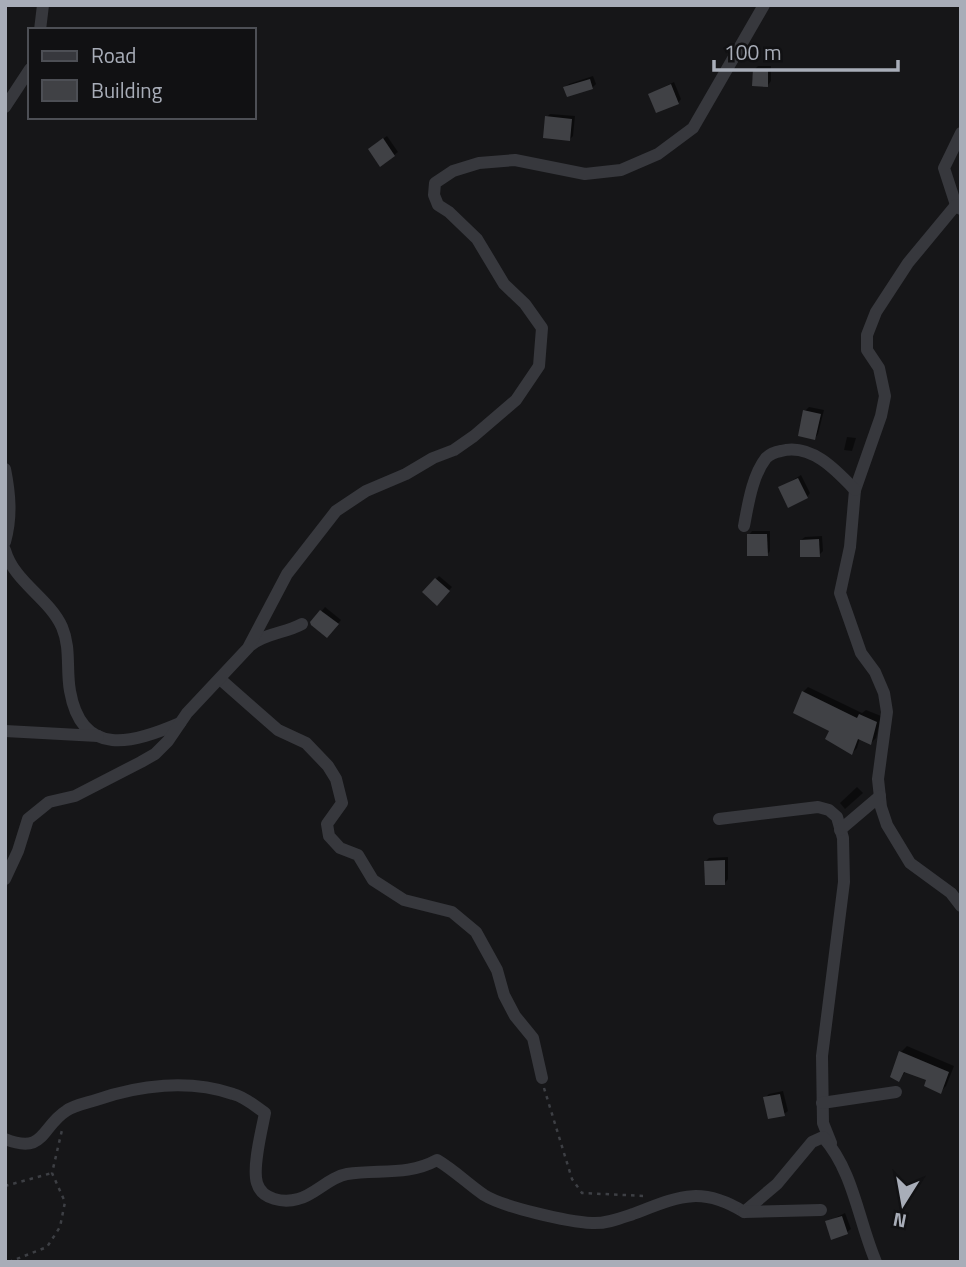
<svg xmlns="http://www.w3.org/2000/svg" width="966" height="1267" viewBox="0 0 966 1267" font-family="'Titillium Web',sans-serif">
<rect width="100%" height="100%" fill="#161618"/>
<!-- shadow -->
<g fill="#0007">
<polygon points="758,66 771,66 771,81 768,85 754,70"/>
<polygon points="593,76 596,84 592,88 565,87 569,84"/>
<polygon points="674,82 681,99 678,103 650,94"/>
<polygon points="550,114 575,116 573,136 570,139 547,117"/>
<polygon points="387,136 398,152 394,155 374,145"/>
<polygon points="809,407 824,410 818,434 815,438 805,411"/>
<polygon points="847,437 856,438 852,451 844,450"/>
<polygon points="801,475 810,493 807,497 780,488"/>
<polygon points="752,531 770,531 770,551 767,555 749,535"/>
<polygon points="822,536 823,551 819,555 801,540 805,537"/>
<polygon points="439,576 452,587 437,603 424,592"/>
<polygon points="325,607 341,620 330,633 312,623"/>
<polygon points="808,687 862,713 866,710 881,716 876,738 871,743 860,738 857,748 852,753 831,730 803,692"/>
<polygon points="857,787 863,793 845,809 840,803"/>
<polygon points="728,857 728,879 725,883 706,861 709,858"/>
<polygon points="907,1046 954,1066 946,1086 940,1092 928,1079 906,1071 899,1080 901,1052"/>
<polygon points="783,1091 788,1111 784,1114 765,1098 769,1094"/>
<polygon points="845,1213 851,1229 847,1232 827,1222"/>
</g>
<!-- building -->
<g fill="#404145">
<polygon points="753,69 768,69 768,87 752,86"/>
<polygon points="590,79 593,89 567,97 563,87"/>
<polygon points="671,84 679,104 656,113 648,94"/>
<polygon points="545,116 572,119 570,141 543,138"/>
<polygon points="383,138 395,156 380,167 368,149"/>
<polygon points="803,410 821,414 815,440 798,436"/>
<polygon points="798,478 808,498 788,508 778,487"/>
<polygon points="747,534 767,534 768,556 747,556"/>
<polygon points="819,539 820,557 800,557 800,540"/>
<polygon points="435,578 450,591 437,606 422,592"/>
<polygon points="320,610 339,624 327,638 311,625 310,622"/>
<polygon points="802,691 857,718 859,714 877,722 871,745 858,739 852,755 825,739 829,731 793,713"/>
<polygon points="725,860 725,885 705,885 704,861"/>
<polygon points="899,1051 949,1072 941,1094 924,1086 926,1080 904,1072 899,1082 890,1077"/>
<polygon points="780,1094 785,1116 768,1119 763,1097"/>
<polygon points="842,1216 848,1234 831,1240 825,1221"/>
</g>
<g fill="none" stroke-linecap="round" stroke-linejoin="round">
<!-- path -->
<g stroke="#3d3f44" stroke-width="2.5" stroke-dasharray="3.5 5" stroke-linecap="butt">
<polyline points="544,1088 572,1179 582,1193 645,1196"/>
<polyline points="5,1186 52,1173"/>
<polyline points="9,1262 47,1247 60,1227 65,1202 52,1173 62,1130"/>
</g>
<!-- street -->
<g stroke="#37383d" stroke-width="12">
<polyline points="40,30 43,5"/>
<polyline points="5,107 30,69"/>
<polyline points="956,205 944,168 961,133"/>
<polyline points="961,209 956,205 908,263 876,312 867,335 867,350 879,368 885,396 881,416 855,490 850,547 840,593 861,653 875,672 884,693 887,712 878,779 881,807 887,825 910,863 951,893 961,906"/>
<path d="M5 469C10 494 12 517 5 542"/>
<path d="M744 526C748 505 752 476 766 458 770 454 775 452 781 451 811 443 836 470 855 490"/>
<path d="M5 550C14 582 49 598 62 627 71 648 66 669 70 691 82 759 134 743 180 723"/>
<path d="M251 645C266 633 286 633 302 624"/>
<polyline points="220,679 278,730 306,743 328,766 336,779 342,803 327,824 329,836 340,848 358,855 373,880 404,900 452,912 476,932 497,970 504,995 515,1016 533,1038 542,1078"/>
<polyline points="5,731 98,736"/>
<polyline points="719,819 818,807 829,810 837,817 843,838 844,882 822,1056 823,1123 831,1143"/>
<polyline points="840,830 880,796"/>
<polyline points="5,879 18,851 28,819 49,802 75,796 141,762 155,754 168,741 187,713 248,648 287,574 336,511 366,491 406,474 433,458 454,450 474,436 516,400 539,366 542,328 525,304 504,284 477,239 449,212 438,205 434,195 435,183 453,171 479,163 515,160 585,174 621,170 658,154 693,128 764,5"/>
<polyline points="822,1103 896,1092"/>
<path d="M5 1139C45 1155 41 1127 66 1111 74 1105 87 1103 96 1100 139 1085 189 1079 233 1094 245 1097 255 1106 265 1113 262 1129 252 1167 257 1183 262 1200 284 1203 298 1199 315 1195 329 1177 347 1174 378 1169 408 1176 437 1160 454 1170 468 1184 484 1195 503 1207 568 1222 592 1223 606 1224 621 1218 633 1214 678 1197 700 1185 744 1212L777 1184 812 1142 823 1137C854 1172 858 1220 876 1262"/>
<polyline points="744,1212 821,1210"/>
</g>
</g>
<!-- border -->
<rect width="966" height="1267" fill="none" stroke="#a8adb8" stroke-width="14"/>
<!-- legend -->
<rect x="28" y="28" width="228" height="91" fill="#111113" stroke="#4d4f55" stroke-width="2"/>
<rect x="42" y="51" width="35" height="10" fill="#37383d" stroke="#4d4f55" stroke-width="2"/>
<text x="91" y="63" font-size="21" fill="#a8adb8">Road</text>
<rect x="42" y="80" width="35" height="21" fill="#404145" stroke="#4d4f55" stroke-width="2"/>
<text x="91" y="98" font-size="21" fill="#a8adb8">Building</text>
<!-- north arrow -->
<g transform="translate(903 1204) rotate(191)" stroke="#111113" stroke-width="5" paint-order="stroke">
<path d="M0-5L12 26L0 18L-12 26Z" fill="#a8adb8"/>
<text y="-10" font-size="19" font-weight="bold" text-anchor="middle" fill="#a8adb8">N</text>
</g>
<!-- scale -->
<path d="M714 60v10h184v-10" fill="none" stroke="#a8adb8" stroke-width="3.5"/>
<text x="724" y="60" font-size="21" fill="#a8adb8" stroke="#111113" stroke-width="5" paint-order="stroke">100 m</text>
</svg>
